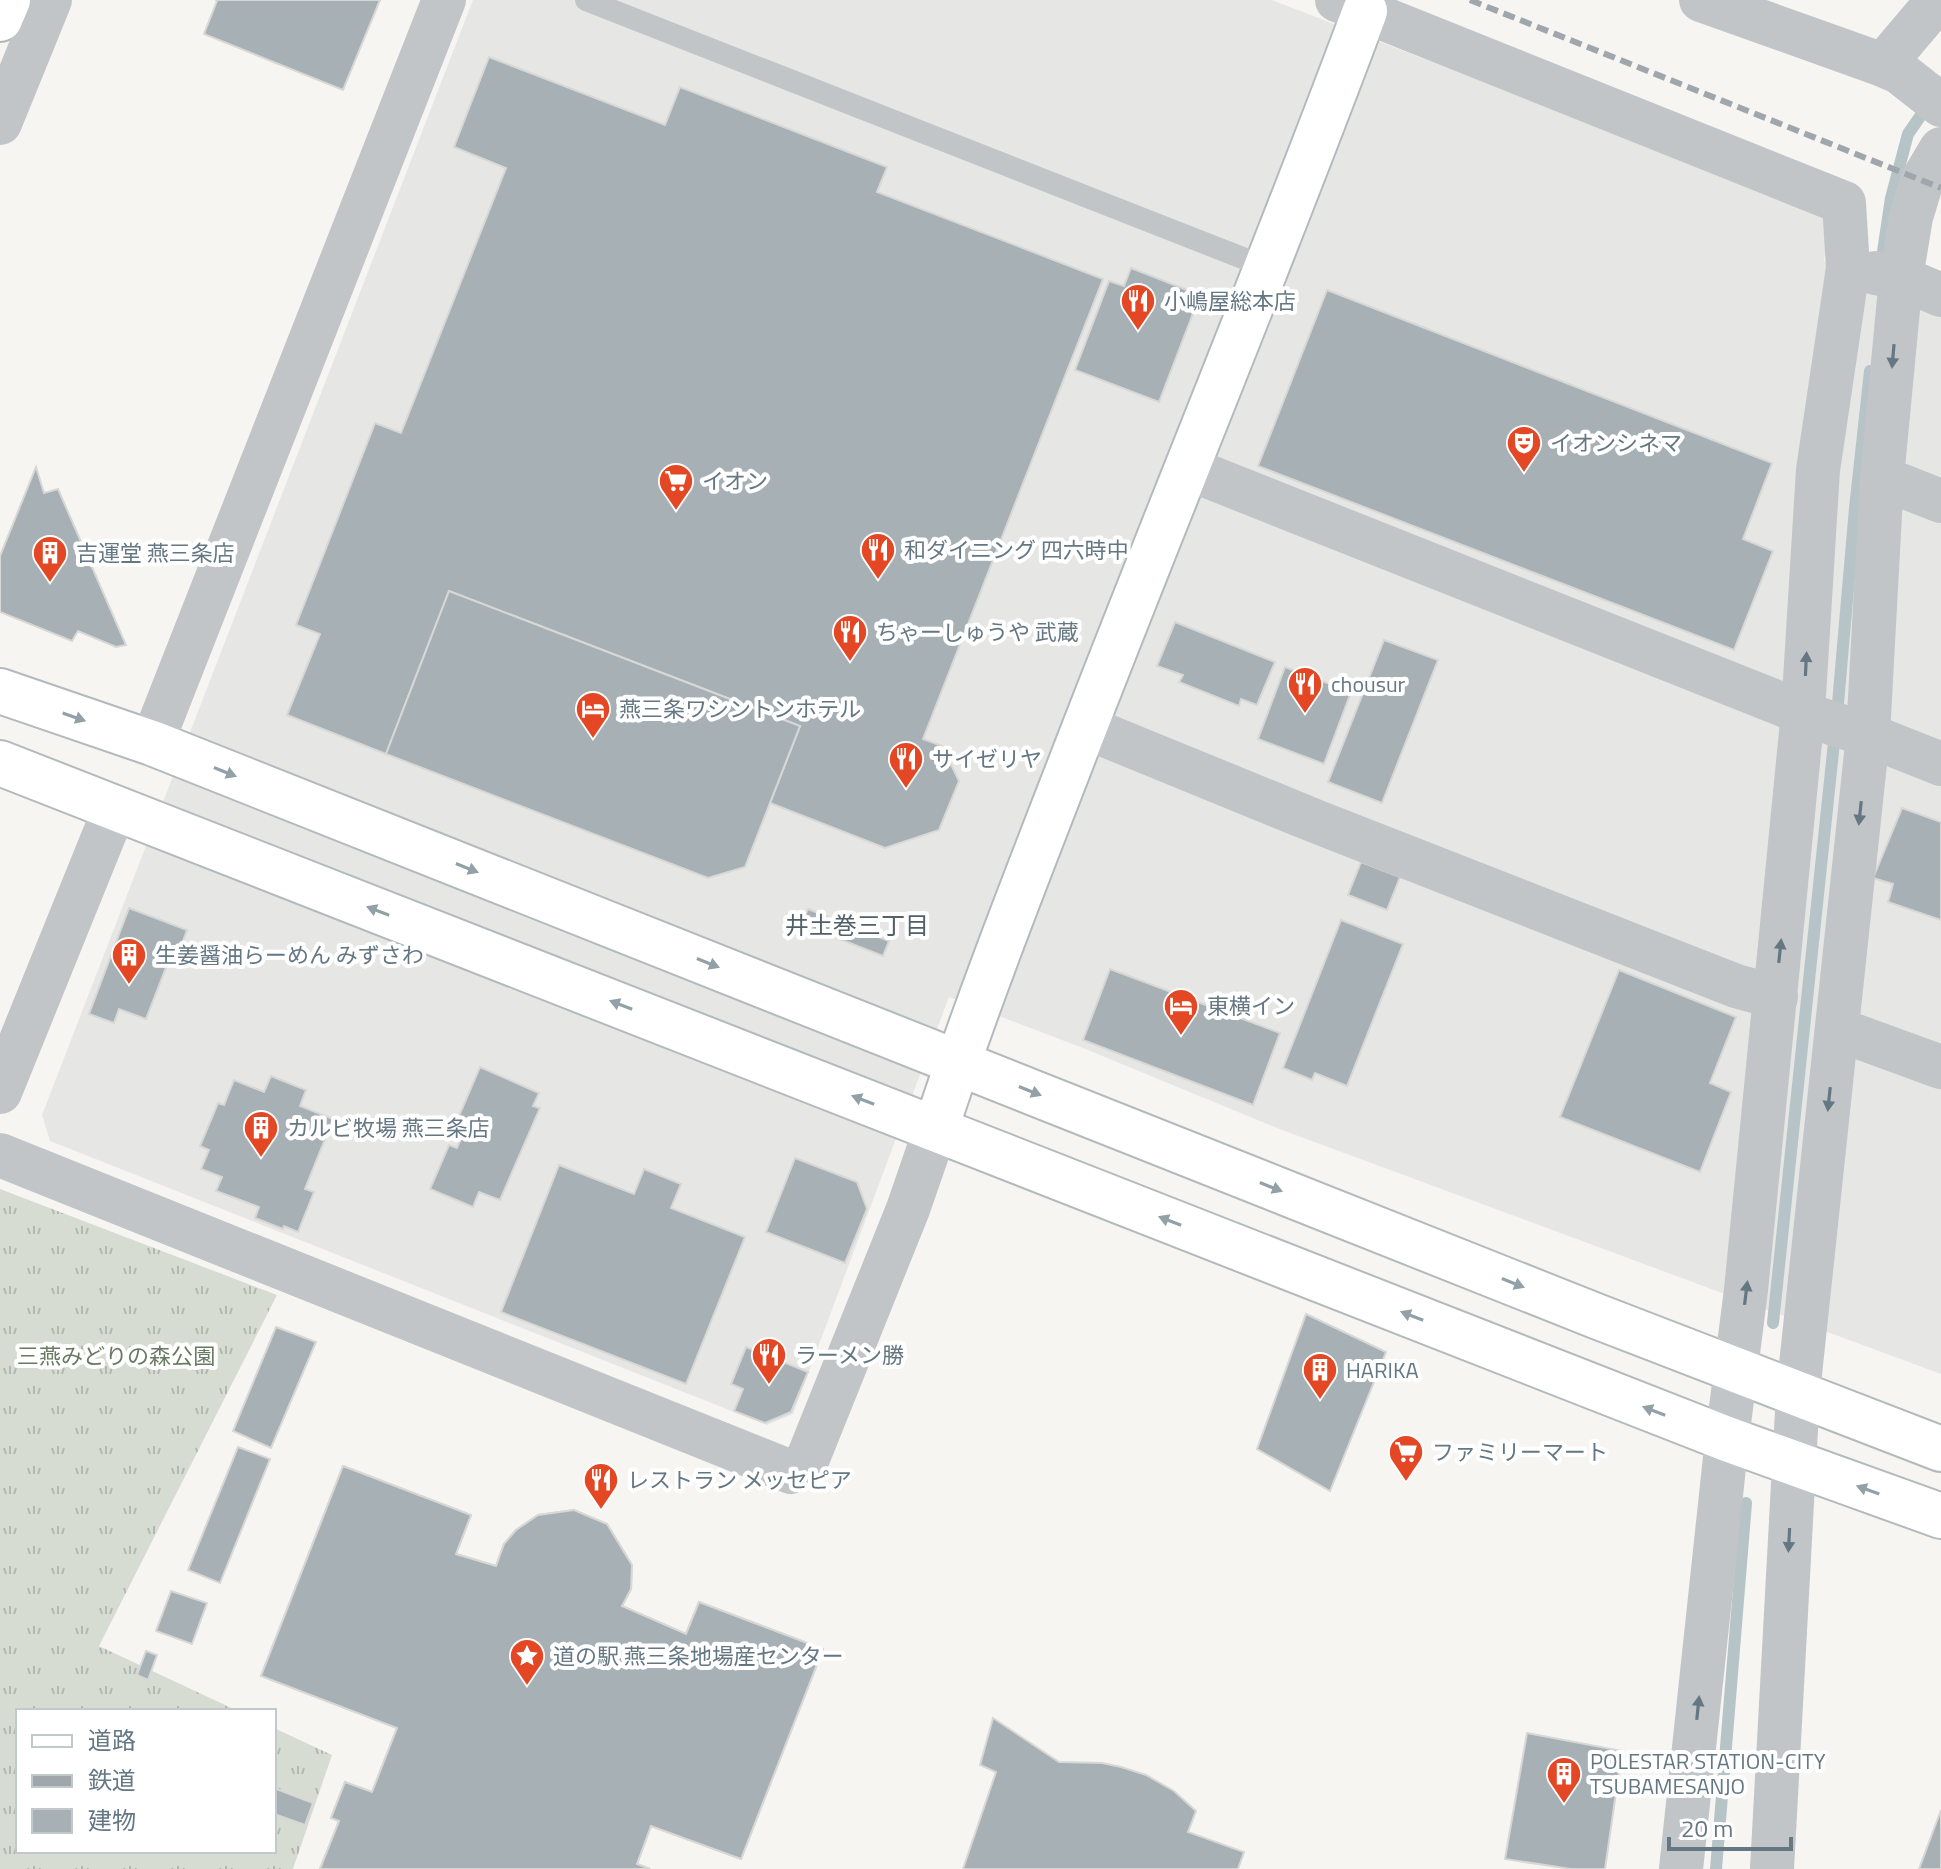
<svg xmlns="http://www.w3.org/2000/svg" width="1941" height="1869" viewBox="0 0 1941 1869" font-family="'Titillium Web','Noto Sans JP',sans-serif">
<defs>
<pattern id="grass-tufts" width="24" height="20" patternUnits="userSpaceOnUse" patternTransform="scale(2)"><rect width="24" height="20" fill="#d7dcd3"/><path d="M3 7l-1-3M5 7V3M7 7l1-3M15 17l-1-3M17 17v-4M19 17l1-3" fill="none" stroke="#b2b7b1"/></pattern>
</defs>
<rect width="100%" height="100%" fill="#f6f5f2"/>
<!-- built -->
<polygon fill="#e6e7e5" points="473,0 1272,0 1832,217 1824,261 1941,311 1941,1374 1282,1130 1083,1048 949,997 793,1414 767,1425 50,1141 42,1115"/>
<!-- grass -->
<polygon fill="url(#grass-tufts)" points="0,1189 277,1295 99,1646 238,1711 18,1711 18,1851 274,1851 274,1728 332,1755 293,1869 0,1869"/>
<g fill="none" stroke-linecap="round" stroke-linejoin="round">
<!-- stream -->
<g stroke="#b6c4c7" stroke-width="12">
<polyline points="1881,265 1891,198 1908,134 1928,105"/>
<polyline points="1837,715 1855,508 1870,371"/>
<polyline points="1773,1323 1835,733"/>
<polyline points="1716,1869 1746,1503"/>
</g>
</g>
<!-- building -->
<g fill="#a7b0b5" stroke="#d7d7d5" stroke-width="2" fill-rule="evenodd">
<polygon points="216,0 380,0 343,90 204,34 217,1"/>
<polygon points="489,57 665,125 680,87 887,167 877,192 1103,279 923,739 942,746 959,781 939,830 885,848 770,803 800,726 449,591 386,754 287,715 320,634 296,625 375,423 401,433 506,168 454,147"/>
<polygon points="1131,268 1200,295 1159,402 1075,370 1109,281 1124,286"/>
<polygon points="1327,290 1772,463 1743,539 1773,551 1734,650 1258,466"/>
<polygon points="36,467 44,493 58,489 126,645 116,647 78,631 72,641 0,612 0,556"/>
<polygon points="449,591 800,726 745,867 708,878 386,754"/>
<polygon points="1175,622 1275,662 1257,705 1241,699 1239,706 1179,682 1183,675 1157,666"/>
<polygon points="1384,640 1438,660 1382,803 1328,782"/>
<polygon points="1285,667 1351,692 1324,764 1258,739"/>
<polygon points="1902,808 1941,822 1941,920 1888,902 1893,884 1873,878"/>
<polygon points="1361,862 1400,877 1387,910 1348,895"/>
<polygon points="129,908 187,930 175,963 169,960 146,1019 119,1009 114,1023 89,1014"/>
<polygon points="808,909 889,941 883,956 801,924"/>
<polygon points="1341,920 1403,944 1347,1086 1315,1073 1312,1080 1283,1068"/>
<polygon points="1110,969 1280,1033 1253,1105 1083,1040"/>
<polygon points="1619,970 1736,1017 1710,1083 1731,1092 1700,1172 1560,1117"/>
<polygon points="480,1067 539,1093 533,1106 540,1108 500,1200 479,1192 473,1207 430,1189 449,1145 457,1148 469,1120 459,1116"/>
<polygon points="271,1076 306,1090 300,1106 333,1119 305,1189 314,1192 298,1232 284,1226 283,1229 255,1218 259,1207 216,1191 222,1177 201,1169 209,1150 200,1146 218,1103 224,1105 234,1080 264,1092"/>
<polygon points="795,1158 857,1182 867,1209 845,1263 766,1232"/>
<polygon points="559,1165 634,1194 644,1169 681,1184 671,1208 745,1237 686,1384 501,1312"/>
<polygon points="1306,1314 1386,1352 1330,1491 1257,1449"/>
<polygon points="276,1327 316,1342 271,1448 233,1431"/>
<polygon points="746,1347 808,1372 791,1412 765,1423 734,1411 743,1389 731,1384"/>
<polygon points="238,1447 270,1459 220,1583 188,1570"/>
<path d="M343 1466 471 1515 456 1554 496 1566 504 1544 516 1530 538 1515 574 1510 607 1524 632 1565 631 1589 622 1606 686 1634 699 1602 823 1649 741 1859 651 1826 637 1864 650 1869H320L339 1821 331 1818 345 1782 372 1792 397 1728 261 1676ZM440 1696 572 1746 541 1825 410 1775Z"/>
<polygon points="343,1466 471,1515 456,1554 496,1566 504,1544 516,1530 538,1515 574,1510 607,1524 632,1565 631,1589 622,1606 686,1634 699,1602 823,1649 741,1859 651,1826 637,1864 650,1869 320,1869 339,1821 331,1818 345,1782 372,1792 397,1728 261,1676"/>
<polygon points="171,1591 207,1603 192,1644 156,1631"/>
<polygon points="146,1651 157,1655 148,1680 137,1675"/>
<polygon points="993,1718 1059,1762 1102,1763 1121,1767 1146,1775 1174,1791 1196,1811 1188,1832 1244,1852 1238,1869 963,1869 996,1772 980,1765"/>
<polygon points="1527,1733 1622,1751 1605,1869 1571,1869 1505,1859"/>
<polygon points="274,1788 313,1803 305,1825 274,1814"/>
<polygon points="1941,1810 1941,1869 1919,1869"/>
</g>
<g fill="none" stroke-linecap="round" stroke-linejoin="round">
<defs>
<g id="secondary">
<polyline points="0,691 152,743 1596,1316 1941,1449"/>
<polyline points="0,763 1727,1439 1941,1516"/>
<path d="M936 1128C976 1006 1023 886 1070 765 1167 513 1271 264 1365 11"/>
</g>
<polyline id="highway" points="0,19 8,0"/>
</defs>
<!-- secondary casing -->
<use href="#secondary" stroke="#b3b9bd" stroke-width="48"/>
<!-- highway casing -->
<use href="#highway" stroke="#b2b6b9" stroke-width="48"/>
<!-- lane -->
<polyline stroke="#c1c5c8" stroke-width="22" points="586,0 1268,268"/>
<!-- street -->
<g stroke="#c1c5c8" stroke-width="44">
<polyline points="1337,0 1844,203 1848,268 1818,470 1803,712 1746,1290 1727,1439 1681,1869"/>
<polyline points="1701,0 1883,65 1899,72 1941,105"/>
<polyline points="1883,65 1938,0"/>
<polyline points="0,123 50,0"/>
<polyline points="1875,273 1901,278 1941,295"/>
<polyline points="1187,468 1819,719 1868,735 1941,764"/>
<polyline points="1882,478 1941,501"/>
<polyline points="1085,727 1315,821 1736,986 1776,997"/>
<polyline points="152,743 444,0"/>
<polyline points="1837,1029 1941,1067"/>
<polyline points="0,1092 115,808"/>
<polyline points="0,1155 791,1472 806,1463 908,1209 936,1128"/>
<polyline points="1772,1869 1798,1393 1868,735 1882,478 1901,278 1911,217 1922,181 1941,149"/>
</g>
<!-- secondary -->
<use href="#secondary" stroke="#fff" stroke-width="44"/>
<!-- highway -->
<use href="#highway" stroke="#fff" stroke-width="44"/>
<!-- rail -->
<polyline stroke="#9fa7ac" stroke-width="6" stroke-dasharray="12 6" stroke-linecap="butt" points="1470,0 1941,188"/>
</g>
<!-- one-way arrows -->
<defs><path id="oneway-solid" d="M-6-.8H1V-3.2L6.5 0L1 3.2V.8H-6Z" transform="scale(2)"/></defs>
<g fill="#647783">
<use href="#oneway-solid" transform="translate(1893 356) rotate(95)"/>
<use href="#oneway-solid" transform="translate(1806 664) rotate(-87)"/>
<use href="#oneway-solid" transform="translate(1860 813) rotate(96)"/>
<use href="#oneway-solid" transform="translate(1780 951) rotate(-84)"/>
<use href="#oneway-solid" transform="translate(1829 1099) rotate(96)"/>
<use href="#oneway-solid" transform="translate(1746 1293) rotate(-83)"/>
<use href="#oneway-solid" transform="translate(1789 1540) rotate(93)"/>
<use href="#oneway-solid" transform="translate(1698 1708) rotate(-84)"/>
</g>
<g fill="#92a0a8">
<use href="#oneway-solid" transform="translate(74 717) rotate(19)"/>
<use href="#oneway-solid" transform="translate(225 772) rotate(22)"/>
<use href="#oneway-solid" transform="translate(467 868) rotate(22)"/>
<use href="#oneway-solid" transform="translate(378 911) rotate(-159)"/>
<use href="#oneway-solid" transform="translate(708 963) rotate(22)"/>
<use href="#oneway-solid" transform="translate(621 1005) rotate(-159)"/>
<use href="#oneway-solid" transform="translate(1030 1091) rotate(22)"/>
<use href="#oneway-solid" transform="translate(863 1100) rotate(-159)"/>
<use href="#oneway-solid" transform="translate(1271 1187) rotate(22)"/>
<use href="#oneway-solid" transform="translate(1170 1221) rotate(-159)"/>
<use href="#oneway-solid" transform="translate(1513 1283) rotate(22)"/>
<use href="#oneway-solid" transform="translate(1412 1316) rotate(-159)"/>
<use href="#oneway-solid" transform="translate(1654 1411) rotate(-159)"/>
<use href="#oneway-solid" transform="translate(1868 1490) rotate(-160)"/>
</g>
<!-- icons -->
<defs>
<symbol id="restaurant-pin" viewBox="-11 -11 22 30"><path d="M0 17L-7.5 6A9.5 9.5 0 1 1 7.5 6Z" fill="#e34724" stroke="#fff"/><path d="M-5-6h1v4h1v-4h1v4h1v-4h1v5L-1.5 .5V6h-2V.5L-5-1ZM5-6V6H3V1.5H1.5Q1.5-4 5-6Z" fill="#fff"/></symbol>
<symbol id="theatre-pin" viewBox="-11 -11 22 30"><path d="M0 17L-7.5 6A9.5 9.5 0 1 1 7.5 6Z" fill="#e34724" stroke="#fff"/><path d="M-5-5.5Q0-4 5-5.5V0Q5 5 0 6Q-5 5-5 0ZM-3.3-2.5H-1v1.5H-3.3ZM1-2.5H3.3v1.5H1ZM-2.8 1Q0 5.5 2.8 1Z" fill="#fff"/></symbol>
<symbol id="supermarket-pin" viewBox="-11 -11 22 30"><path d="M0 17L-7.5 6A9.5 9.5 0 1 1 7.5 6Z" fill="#e34724" stroke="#fff"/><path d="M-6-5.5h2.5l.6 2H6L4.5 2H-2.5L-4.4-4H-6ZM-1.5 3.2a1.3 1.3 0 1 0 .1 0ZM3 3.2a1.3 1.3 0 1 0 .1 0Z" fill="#fff"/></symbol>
<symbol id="building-pin" viewBox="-11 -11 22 30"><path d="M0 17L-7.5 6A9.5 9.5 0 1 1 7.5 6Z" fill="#e34724" stroke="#fff"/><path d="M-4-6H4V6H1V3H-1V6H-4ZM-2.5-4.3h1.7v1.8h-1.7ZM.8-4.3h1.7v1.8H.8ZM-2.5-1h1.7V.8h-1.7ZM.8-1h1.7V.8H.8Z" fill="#fff"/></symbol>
<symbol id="hotel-pin" viewBox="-11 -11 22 30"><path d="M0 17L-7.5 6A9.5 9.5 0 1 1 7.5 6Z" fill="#e34724" stroke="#fff"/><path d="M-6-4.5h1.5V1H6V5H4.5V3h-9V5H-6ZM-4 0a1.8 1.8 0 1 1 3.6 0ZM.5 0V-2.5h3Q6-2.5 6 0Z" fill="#fff"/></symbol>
<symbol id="sight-pin" viewBox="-11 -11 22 30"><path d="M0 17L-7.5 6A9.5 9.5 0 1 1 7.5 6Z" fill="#e34724" stroke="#fff"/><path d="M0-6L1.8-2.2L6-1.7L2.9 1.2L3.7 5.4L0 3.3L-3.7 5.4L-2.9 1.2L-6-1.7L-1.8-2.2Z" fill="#fff"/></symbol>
</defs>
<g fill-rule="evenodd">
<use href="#restaurant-pin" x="1118" y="281" width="40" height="54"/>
<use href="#theatre-pin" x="1504" y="423" width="40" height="54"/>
<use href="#supermarket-pin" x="656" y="461" width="40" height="54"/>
<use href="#restaurant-pin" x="858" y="530" width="40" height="54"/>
<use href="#building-pin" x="30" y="533" width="40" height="54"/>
<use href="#restaurant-pin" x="830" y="612" width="40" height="54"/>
<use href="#restaurant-pin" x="1285" y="664" width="40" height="54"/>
<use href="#hotel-pin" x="573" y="689" width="40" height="54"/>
<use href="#restaurant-pin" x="886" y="739" width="40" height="54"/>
<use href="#building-pin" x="109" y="935" width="40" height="54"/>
<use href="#hotel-pin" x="1161" y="986" width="40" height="54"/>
<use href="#building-pin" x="241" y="1108" width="40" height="54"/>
<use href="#restaurant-pin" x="749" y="1335" width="40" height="54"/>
<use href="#building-pin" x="1300" y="1350" width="40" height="54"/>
<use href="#supermarket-pin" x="1386" y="1432" width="40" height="54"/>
<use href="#restaurant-pin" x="581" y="1460" width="40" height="54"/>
<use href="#sight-pin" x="507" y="1636" width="40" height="54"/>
<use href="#building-pin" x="1544" y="1754" width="40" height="54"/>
</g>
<g text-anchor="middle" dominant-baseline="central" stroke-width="8" stroke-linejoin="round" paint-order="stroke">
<!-- poi labels -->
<g font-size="22" fill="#647783" stroke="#fff" text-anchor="start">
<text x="1164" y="301">小嶋屋総本店</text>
<text x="1550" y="443">イオンシネマ</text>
<text x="702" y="481">イオン</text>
<text x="904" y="550">和ダイニング 四六時中</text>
<text x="76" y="553">吉運堂 燕三条店</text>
<text x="876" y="632">ちゃーしゅうや 武蔵</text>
<text x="1331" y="684">chousur</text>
<text x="619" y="709">燕三条ワシントンホテル</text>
<text x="932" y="759">サイゼリヤ</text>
<text x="155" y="955">生姜醤油らーめん みずさわ</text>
<text x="1207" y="1006">東横イン</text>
<text x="287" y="1128">カルビ牧場 燕三条店</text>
<text x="795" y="1355">ラーメン勝</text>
<text x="1346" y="1370">HARIKA</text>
<text x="1432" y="1452">ファミリーマート</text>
<text x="627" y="1480">レストラン メッセピア</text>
<text x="553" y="1656">道の駅 燕三条地場産センター</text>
<text x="1590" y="1761">POLESTAR STATION-CITY<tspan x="1590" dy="25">TSUBAMESANJO</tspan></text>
</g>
<!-- park labels -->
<g font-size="22" fill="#697a63" stroke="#fff">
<text x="116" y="1356">三燕みどりの森公園</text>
</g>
<!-- neighbourhood labels -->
<g font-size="24" fill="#526068" stroke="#fff">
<text x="857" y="925">井土巻三丁目</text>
</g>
</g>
<!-- legend -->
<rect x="16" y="1709" width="260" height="144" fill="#ffffff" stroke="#c1c9cd" stroke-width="2"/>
<rect x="32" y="1735" width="40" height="12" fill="#ffffff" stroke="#c1c9cd" stroke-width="2"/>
<text x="88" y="1749" font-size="24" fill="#647783">道路</text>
<rect x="32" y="1775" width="40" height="12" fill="#9fa7ac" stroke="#c1c9cd" stroke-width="2"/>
<text x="88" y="1789" font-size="24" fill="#647783">鉄道</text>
<rect x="32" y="1809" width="40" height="24" fill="#a7b0b5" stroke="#c1c9cd" stroke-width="2"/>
<text x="88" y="1829" font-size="24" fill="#647783">建物</text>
<!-- scale -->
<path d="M1669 1837v12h122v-12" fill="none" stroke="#647783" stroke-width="4"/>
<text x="1681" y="1837" font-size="24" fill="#647783" stroke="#ffffff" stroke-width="6" paint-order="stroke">20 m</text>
</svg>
